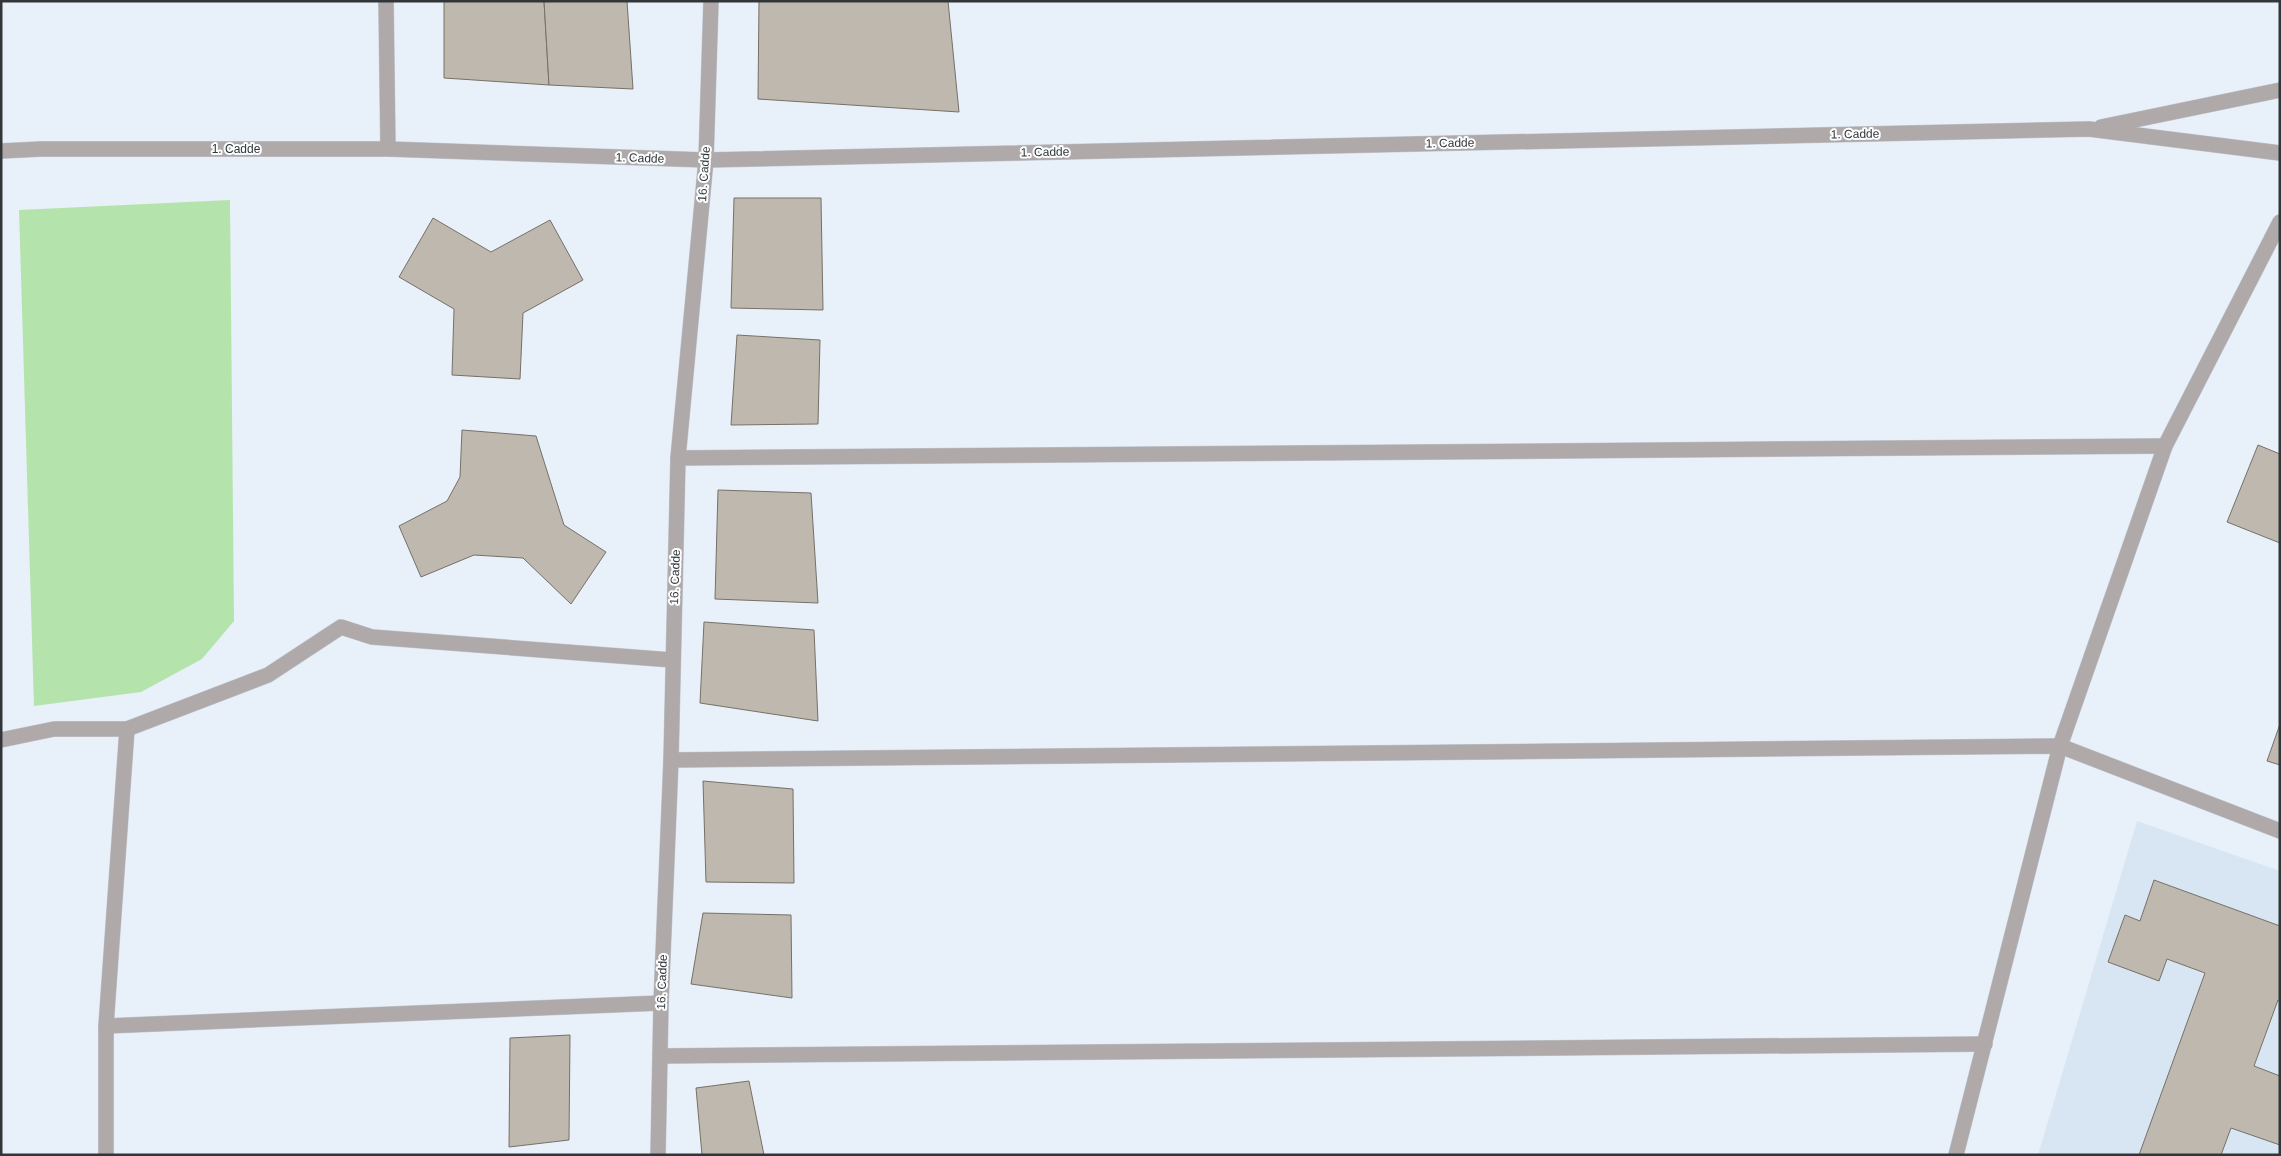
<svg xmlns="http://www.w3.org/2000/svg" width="2281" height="1156" viewBox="0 0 2281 1156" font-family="Helvetica,sans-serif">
<rect width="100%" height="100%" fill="#e8f0f9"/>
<!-- built -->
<polygon fill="#d8e6f4" points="2137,821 2280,871 2280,1155 2038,1155"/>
<!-- green -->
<polygon fill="#b4e4ac" points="230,200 234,621 202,659 141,692 34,706 19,210"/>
<!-- building -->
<g fill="#beb8af" stroke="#767068">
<polygon points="444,1 544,1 549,85 444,78"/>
<polygon points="544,1 627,1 633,89 549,85"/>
<polygon points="759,1 948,1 959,112 758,99"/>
<polygon points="734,198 821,198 823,310 731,308"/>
<polygon points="433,218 491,252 550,220 583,280 523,313 520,379 452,375 454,309 399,277"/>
<polygon points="737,335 820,340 818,424 731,425"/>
<polygon points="462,430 536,436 564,525 606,552 571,604 523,558 474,555 421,577 399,526 447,501 460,477"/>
<polygon points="2258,445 2280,454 2280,543 2227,522"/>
<polygon points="718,490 811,493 818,603 715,599"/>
<polygon points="704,622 814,630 818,721 700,703"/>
<polygon points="2280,724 2280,765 2267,761"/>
<polygon points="703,781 793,789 794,883 706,882"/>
<polygon points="2154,880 2280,926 2280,1001 2278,1000 2254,1066 2280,1076 2280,1145 2231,1128 2221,1155 2139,1155 2205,973 2167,959 2159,981 2108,962 2125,915 2140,921"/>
<polygon points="703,913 791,915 792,998 691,984"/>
<polygon points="570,1035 569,1140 509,1147 510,1038"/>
<polygon points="749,1081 764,1155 702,1155 696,1088"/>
</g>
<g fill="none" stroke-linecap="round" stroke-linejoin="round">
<defs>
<g id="minor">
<polyline points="386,1 388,149"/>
<polyline points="2101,127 2280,90"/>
<polyline points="1,151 41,149 388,149 706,160 2089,129 2280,153"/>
<polyline points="678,458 2165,446"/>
<polyline points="1,740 54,729 127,729 268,675 341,627 372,637 672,660"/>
<polyline points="671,760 2060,746 2280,831"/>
<polyline points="106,1026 661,1003"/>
<polyline points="661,1056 1985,1044"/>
<polyline points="106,1155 106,1026 127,729"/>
<polyline points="658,1155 661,1003 671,760 678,458 706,160 711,1"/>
<polyline points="1956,1155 2060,746 2165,446 2280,222"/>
</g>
</defs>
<!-- minor casing -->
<use href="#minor" stroke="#c4cbd3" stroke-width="16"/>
<!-- minor -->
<use href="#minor" stroke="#afa9aa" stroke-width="15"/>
</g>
<g text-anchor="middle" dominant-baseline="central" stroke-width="4" stroke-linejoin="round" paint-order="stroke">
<!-- street labels -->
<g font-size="12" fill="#323639" stroke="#fbfdfe">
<text transform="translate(1855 134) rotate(-1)">1. Cadde</text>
<text transform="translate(1450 143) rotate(-1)">1. Cadde</text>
<text x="236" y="149">1. Cadde</text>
<text transform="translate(1045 152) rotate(-1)">1. Cadde</text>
<text transform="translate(640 158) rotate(2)">1. Cadde</text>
<text transform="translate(704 174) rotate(-86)">16. Cadde</text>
<text transform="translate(675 577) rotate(-88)">16. Cadde</text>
<text transform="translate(662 982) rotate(-88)">16. Cadde</text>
</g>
</g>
<!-- border -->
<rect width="2281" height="1156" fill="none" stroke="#323639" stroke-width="5"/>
</svg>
